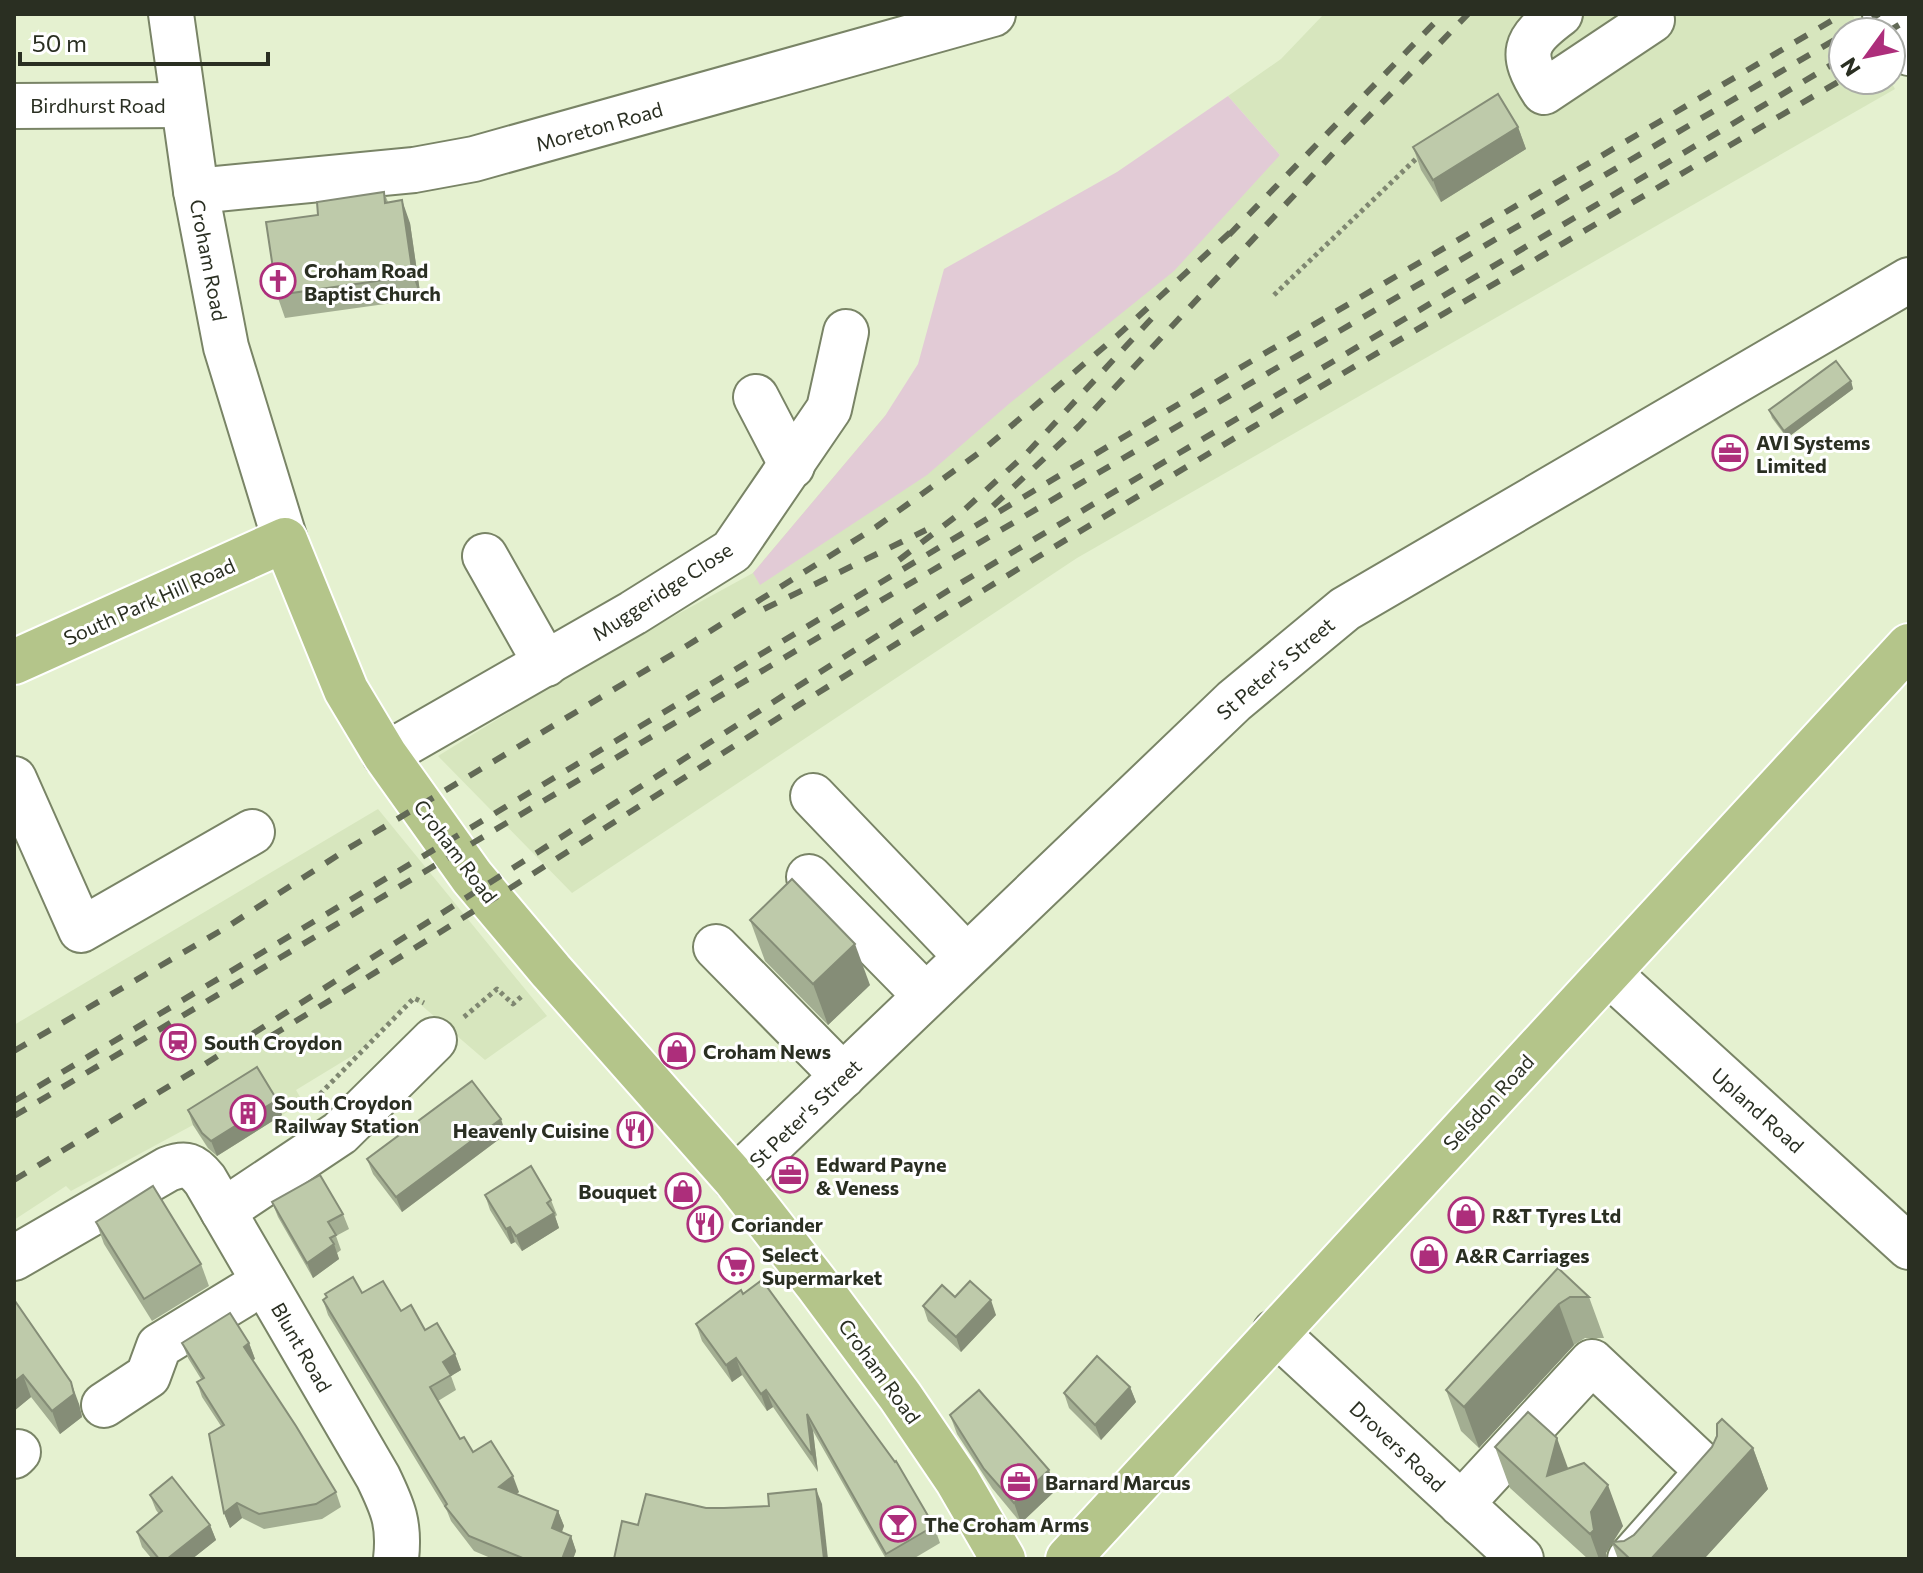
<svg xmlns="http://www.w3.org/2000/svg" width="1923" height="1573" viewBox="0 0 1923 1573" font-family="Commissioner,sans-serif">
<rect width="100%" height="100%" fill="#e5f1d0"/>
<!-- built -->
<g fill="#d7e6be">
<polygon points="1324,14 1852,14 1862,32 1843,32 1843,80 1890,80 1895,89 1077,558 572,893 438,756 590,662 753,573 885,416 1280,155 1228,96 1281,59"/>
<polygon points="378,809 547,1016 485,1060 413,998 360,1051 296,1090 303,1102 214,1158 193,1125 71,1191 66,1186 14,1220 14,1025"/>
</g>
<!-- green -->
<polygon fill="#e2cbd6" points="1228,96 1280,155 1174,271 1010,403 927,475 760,585 753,573 885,416 918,364 944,269 1117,172"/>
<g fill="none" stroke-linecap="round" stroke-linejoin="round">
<defs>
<g id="minor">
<polyline points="171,14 196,191 226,347 285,540"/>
<path d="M1560 14C1524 41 1519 53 1544 92L1652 20"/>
<polyline points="1885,14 1909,53"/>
<polyline points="14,106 183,105"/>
<polyline points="196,191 414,170 474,159 993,14"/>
<polyline points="756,397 792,466"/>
<polyline points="485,556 546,664"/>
<polyline points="385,755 633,613 732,551 829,409 846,332"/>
<polyline points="14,779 81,930 252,832"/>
<polyline points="813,796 966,956"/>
<polyline points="809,877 925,995"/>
<polyline points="716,947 843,1076"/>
<polyline points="1608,973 1909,1247"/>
<polyline points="735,1179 1234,701 1345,609 1909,280"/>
<polyline points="223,1211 340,1133 434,1040"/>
<path d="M14 1258 168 1169C186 1162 193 1165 205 1180L378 1477C393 1508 400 1524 396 1559"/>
<polyline points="1275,1332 1521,1559"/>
<polyline points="104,1405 148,1376 159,1346 264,1282"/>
<polyline points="14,1456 18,1452"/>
<polyline points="1461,1504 1592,1362 1708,1471 1630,1559"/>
</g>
<g id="major">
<polyline points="14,662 285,540 346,690 385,755 472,877 551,971 735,1179 816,1283 900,1396 957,1480 1003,1559"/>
<polyline points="1068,1559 1909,646"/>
</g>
</defs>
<!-- minor casing -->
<use href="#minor" stroke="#798466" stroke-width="48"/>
<!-- major casing -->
<use href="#major" stroke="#fff" stroke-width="48"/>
<!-- path -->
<g stroke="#7f8771" stroke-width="5" stroke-dasharray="4 4" stroke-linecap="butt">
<polyline points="1274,295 1421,154"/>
<polyline points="464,1017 497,989 513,1004 522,996"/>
<polyline points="320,1094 414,998 424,1003"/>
</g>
<!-- minor -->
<use href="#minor" stroke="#fff" stroke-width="44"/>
<!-- major -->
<use href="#major" stroke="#b4c58a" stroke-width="44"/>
<!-- rail -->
<g stroke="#626956" stroke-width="6" stroke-dasharray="14 14" stroke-linecap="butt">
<polyline points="1848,32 1879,14"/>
<polyline points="1887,32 1909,19"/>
<polyline points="1891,51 1909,40"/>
<polyline points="1229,235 1443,14"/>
<polyline points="993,506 1079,426 1339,147 1468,14"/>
<polyline points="899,560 963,511 1027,453 1153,317"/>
<polyline points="764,609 926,530"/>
<path d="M271 1036C504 896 729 746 961 604 1252 425 1548 252 1843 79"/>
<polyline points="14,1051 227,927 349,848 688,645 876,527 983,450 1118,335 1236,227"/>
<polyline points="14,1101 1204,389 1843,14"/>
<polyline points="14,1116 819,637 1843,35"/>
<polyline points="14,1180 199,1068 949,590 1843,58"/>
</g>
</g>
<!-- wall -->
<g fill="#a3ae92">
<polygon points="1518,127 1526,149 1441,202 1421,170 1413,147"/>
<polygon points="384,192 388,202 410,223 421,299 285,318 277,295 318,215"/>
<polygon points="1851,381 1853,389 1787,438 1772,418 1769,410"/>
<polygon points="750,920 870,985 828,1025 765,961"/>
<polygon points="277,1100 282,1115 217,1156 208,1148 193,1125 188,1110"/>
<polygon points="506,1134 402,1212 373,1174 367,1159"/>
<polygon points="485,1195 551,1200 557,1215 555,1217 559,1228 522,1251 515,1242 511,1244 490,1210"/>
<polygon points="272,1202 343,1214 349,1229 336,1236 341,1250 337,1253 339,1259 313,1278 278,1217"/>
<polygon points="96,1222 201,1264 209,1286 152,1321 104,1244"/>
<polygon points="1558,1268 1589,1297 1604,1338 1585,1338 1574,1345 1479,1448 1461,1431 1446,1390"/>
<polygon points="741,1290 934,1526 940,1543 913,1559 886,1559 813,1431 818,1472 773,1407 767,1411 742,1375 732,1382 702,1341 696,1324"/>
<polygon points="362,1293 401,1311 455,1354 461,1370 451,1376 456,1390 438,1401 460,1439 519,1492 516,1494 558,1511 564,1526 562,1532 571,1536 576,1551 573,1559 493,1559 474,1551 451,1521 447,1511 328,1315 323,1300"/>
<polygon points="955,1297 996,1315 961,1352 928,1321 923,1306"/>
<polygon points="14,1302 79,1404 82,1417 60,1434 31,1397 14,1411"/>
<polygon points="182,1343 249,1343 255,1359 252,1360 336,1492 341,1507 322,1519 264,1529 242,1518 230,1528 224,1513 221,1426 202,1397 197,1382 201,1379 188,1358"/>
<polygon points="1130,1387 1136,1402 1101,1440 1069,1408 1064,1393"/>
<polygon points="950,1415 1056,1490 1021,1523 992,1488 957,1434"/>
<polygon points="1495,1447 1568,1468 1623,1526 1613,1542 1624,1541 1753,1448 1768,1489 1704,1559 1618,1559 1612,1543 1606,1553 1607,1559 1588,1559 1510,1488"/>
<polygon points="150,1495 210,1525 216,1540 192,1559 152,1559 142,1547 137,1532 159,1514 156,1510"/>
</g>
<!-- shaded-wall -->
<g fill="#858d77">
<polygon points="1518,127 1526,149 1441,202 1433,180"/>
<polygon points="402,200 410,223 421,299 413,276"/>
<polygon points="1851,381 1853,389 1787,438 1784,431"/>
<polygon points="855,944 870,985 828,1025 813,984"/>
<polygon points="277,1100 282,1115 217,1156 211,1141"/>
<polygon points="501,1119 506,1134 402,1212 396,1197"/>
<polygon points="554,1213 559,1228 522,1251 516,1236"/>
<polygon points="510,1227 515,1242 511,1244 506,1229"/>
<polygon points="334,1244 339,1259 313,1278 307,1263"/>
<polygon points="991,1300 996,1315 961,1352 956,1337"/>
<polygon points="1559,1304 1574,1345 1479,1448 1464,1407"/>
<polygon points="249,1343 255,1359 249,1362 244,1347"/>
<polygon points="455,1354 461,1370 451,1376 443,1362"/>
<polygon points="736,1358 742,1375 732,1382 726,1365"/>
<polygon points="23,1375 31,1397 14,1411 14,1382"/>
<polygon points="71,1382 79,1404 82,1417 60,1434 52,1411"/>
<polygon points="1130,1387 1136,1402 1101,1440 1095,1425"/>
<polygon points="766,1390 773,1407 767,1411 761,1394"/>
<polygon points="807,1414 813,1431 818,1472 812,1455"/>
<polygon points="1557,1438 1572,1479 1547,1476"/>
<polygon points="1753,1448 1768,1489 1704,1559 1651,1559"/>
<polygon points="1049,1470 1056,1490 1021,1523 1014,1503"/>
<polygon points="513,1476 519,1492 505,1503 499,1487"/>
<polygon points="1608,1485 1623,1526 1606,1553 1607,1559 1599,1559 1590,1534 1591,1512"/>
<polygon points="816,1489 822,1504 828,1559 824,1559"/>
<polygon points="237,1503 242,1518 230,1528 224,1513"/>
<polygon points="558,1511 564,1526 557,1543 552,1528"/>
<polygon points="210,1525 216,1540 192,1559 167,1559"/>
<polygon points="571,1536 576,1551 573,1559 562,1559"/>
</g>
<!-- building -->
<g fill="#becaaa" stroke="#858d77" stroke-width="2">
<polygon points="1498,94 1518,127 1433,180 1413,147"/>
<polygon points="384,192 385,203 402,200 413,276 277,295 266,222 318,215 317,202"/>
<polygon points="1836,361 1851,381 1784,431 1769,410"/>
<polygon points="792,879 855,944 813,984 750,920"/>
<polygon points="257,1067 277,1100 211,1141 202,1133 188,1110"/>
<polygon points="472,1081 501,1119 396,1197 367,1159"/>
<polygon points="531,1166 551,1200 547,1203 554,1213 516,1236 510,1227 506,1229 485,1195"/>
<polygon points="320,1175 343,1214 328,1222 336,1235 330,1238 334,1244 307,1263 272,1202"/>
<polygon points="153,1186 201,1264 144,1299 96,1222"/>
<polygon points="1558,1268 1589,1297 1570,1297 1559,1304 1464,1407 1446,1390"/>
<polygon points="353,1277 362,1293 383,1281 401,1311 411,1305 425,1330 437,1323 455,1354 443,1362 451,1375 430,1387 460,1439 464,1437 473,1452 491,1441 513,1476 499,1487 558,1511 552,1528 571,1536 562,1559 525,1559 469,1536 445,1506 447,1504 323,1300 327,1297 325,1294"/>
<polygon points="762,1280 895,1462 896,1461 934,1526 886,1554 807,1414 812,1455 766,1390 761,1394 736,1358 726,1365 696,1324 741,1290 743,1294"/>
<polygon points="970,1281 991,1300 956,1337 923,1306 942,1285 955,1297"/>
<polygon points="15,1301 71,1382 74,1394 52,1411 23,1375 14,1382 14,1302"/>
<polygon points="230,1313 249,1343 244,1347 296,1426 336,1492 316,1504 259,1514 237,1503 224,1513 209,1434 224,1425 197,1382 204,1378 182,1343"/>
<polygon points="1097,1356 1130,1387 1095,1425 1064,1393"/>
<polygon points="979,1390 1049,1470 1014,1503 984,1469 950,1415"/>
<polygon points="1528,1412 1557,1438 1547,1476 1584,1463 1608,1485 1591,1512 1594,1530 1590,1534 1495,1447"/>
<polygon points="1722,1419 1753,1448 1651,1559 1630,1559 1612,1542 1624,1541 1634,1535 1712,1447 1717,1436 1717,1424"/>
<polygon points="172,1477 210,1525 167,1559 159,1559 137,1532 162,1511 150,1495"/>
<polygon points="816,1489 824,1559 614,1559 622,1521 638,1525 646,1494 706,1508 724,1508 769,1506 768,1494"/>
</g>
<!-- icons -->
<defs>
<symbol id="church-ring" viewBox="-11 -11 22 22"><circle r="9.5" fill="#fff" stroke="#ad2e7b" stroke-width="1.5"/><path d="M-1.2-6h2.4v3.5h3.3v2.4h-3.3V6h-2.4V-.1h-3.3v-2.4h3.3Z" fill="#ad2e7b"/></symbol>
<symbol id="office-ring" viewBox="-11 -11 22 22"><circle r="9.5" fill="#fff" stroke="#ad2e7b" stroke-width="1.5"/><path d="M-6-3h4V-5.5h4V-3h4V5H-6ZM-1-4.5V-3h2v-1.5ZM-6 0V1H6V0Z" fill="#ad2e7b"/></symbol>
<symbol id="station-ring" viewBox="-11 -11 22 22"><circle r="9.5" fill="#fff" stroke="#ad2e7b" stroke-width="1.5"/><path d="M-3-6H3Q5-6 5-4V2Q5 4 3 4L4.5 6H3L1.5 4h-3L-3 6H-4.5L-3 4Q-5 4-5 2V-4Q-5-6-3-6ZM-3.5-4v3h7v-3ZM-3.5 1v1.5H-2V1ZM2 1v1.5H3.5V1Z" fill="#ad2e7b"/></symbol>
<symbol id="shop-ring" viewBox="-11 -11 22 22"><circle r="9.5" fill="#fff" stroke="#ad2e7b" stroke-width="1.5"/><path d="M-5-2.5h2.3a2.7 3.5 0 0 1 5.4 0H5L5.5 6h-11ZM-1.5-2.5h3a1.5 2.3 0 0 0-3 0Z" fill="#ad2e7b"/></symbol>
<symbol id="building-ring" viewBox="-11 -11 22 22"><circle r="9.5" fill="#fff" stroke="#ad2e7b" stroke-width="1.5"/><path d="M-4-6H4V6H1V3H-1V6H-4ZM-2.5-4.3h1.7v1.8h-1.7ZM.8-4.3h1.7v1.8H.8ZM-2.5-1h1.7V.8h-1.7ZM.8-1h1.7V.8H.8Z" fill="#ad2e7b"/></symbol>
<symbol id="restaurant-ring" viewBox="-11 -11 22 22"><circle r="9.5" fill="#fff" stroke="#ad2e7b" stroke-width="1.5"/><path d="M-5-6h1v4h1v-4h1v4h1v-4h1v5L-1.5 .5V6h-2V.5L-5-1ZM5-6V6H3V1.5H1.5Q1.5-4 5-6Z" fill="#ad2e7b"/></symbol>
<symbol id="supermarket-ring" viewBox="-11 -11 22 22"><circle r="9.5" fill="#fff" stroke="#ad2e7b" stroke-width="1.5"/><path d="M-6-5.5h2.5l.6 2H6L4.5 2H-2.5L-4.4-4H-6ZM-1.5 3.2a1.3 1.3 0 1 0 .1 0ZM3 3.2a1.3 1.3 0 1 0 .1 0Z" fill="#ad2e7b"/></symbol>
<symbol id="bar-ring" viewBox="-11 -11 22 22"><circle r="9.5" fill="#fff" stroke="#ad2e7b" stroke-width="1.5"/><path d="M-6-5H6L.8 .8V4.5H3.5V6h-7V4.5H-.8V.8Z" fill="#ad2e7b"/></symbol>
</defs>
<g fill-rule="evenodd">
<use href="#church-ring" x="258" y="261" width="40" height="40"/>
<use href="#office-ring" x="1710" y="433" width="40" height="40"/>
<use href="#station-ring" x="158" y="1022" width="40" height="40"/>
<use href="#shop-ring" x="657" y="1031" width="40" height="40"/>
<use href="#building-ring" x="228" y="1093" width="40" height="40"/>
<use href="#restaurant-ring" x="615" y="1110" width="40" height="40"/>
<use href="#office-ring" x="770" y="1155" width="40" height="40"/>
<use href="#shop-ring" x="663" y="1171" width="40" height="40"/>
<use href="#shop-ring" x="1446" y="1195" width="40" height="40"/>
<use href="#restaurant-ring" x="685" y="1204" width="40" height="40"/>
<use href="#shop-ring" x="1409" y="1235" width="40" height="40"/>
<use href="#supermarket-ring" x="716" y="1246" width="40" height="40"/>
<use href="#office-ring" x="999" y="1462" width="40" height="40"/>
<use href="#bar-ring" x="878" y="1504" width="40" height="40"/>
</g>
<g text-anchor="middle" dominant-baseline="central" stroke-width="6" stroke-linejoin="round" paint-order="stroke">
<!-- street labels -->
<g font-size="20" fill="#2a2f22" stroke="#fff">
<text x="98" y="105">Birdhurst Road</text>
<text transform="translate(599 126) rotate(-16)">Moreton Road</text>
<text transform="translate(209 260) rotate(79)">Croham Road</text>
<text transform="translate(662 591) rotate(-33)">Muggeridge Close</text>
<text transform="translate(149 601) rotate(-24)">South Park Hill Road</text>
<text transform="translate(1275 668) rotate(-40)">St Peter's Street</text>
<text transform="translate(456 851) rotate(53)">Croham Road</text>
<text transform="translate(1488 1102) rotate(-47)">Selsdon Road</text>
<text transform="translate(1758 1110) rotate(42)">Upland Road</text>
<text transform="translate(805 1113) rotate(-44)">St Peter's Street</text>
<text transform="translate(302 1347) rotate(60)">Blunt Road</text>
<text transform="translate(880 1371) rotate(54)">Croham Road</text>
<text transform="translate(1398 1446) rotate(43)">Drovers Road</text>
</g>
<!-- poi labels -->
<g font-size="20" font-weight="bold" fill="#2a2f22" stroke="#fff" text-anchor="start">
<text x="304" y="270">Croham Road<tspan x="304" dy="23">Baptist Church</tspan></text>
<text x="1756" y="442">AVI Systems<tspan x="1756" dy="23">Limited</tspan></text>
<text x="204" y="1042">South Croydon</text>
<text x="703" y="1051">Croham News</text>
<text x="274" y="1102">South Croydon<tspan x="274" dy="23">Railway Station</tspan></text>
<text x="609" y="1130" text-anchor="end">Heavenly Cuisine</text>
<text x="816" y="1164">Edward Payne<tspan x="816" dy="23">&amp; Veness</tspan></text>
<text x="657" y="1191" text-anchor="end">Bouquet</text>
<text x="1492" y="1215">R&amp;T Tyres Ltd</text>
<text x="731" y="1224">Coriander</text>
<text x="762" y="1254">Select<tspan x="762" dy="23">Supermarket</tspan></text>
<text x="1455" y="1255">A&amp;R Carriages</text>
<text x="1045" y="1482">Barnard Marcus</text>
<text x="924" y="1524">The Croham Arms</text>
</g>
</g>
<!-- border -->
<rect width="1923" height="1573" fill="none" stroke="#2a2f22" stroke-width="32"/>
<!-- north arrow -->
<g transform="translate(1867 56) rotate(237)"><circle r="38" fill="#ffffff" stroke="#aaaca7" stroke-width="2"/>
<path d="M0-6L14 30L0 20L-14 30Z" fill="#ad2e7b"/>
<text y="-12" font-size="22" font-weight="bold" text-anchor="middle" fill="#2a2f22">N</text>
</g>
<!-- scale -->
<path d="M20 52v12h248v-12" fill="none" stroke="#2a2f22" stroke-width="4"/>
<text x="32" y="52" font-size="24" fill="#2a2f22" stroke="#ffffff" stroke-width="6" paint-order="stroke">50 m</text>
</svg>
